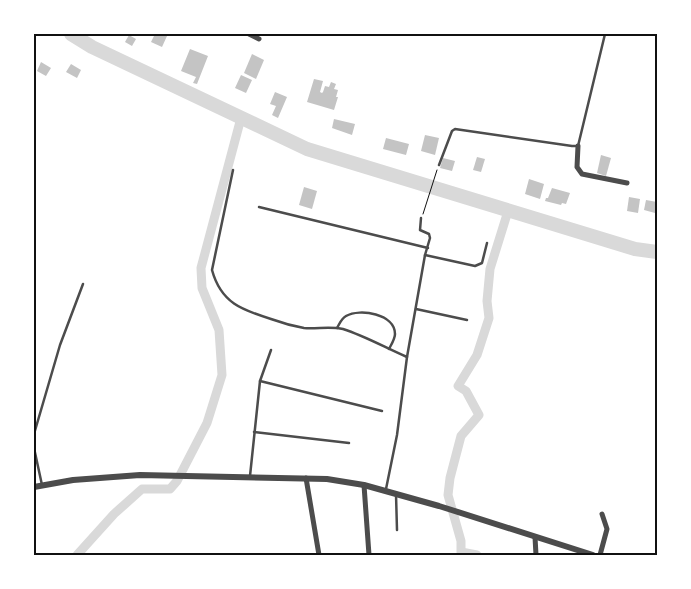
<svg xmlns="http://www.w3.org/2000/svg" width="691" height="589" viewBox="0 0 691 589" font-family="'Fira Sans Condensed',sans-serif">
<rect width="100%" height="100%" fill="#fff"/>
<g fill="none" stroke-linecap="round" stroke-linejoin="round">
<!-- canal -->
<g stroke="#d9d9d9" stroke-width="9">
<polyline points="77,555 114,514 142,489 170,489 177,481 207,423 222,375 219,330 202,288 201,268 241,118"/>
<polyline points="477,555 461,552 461,541 448,495 450,478 461,436 479,415 466,391 458,386 477,355 489,318 487,301 490,269 508,211"/>
</g>
<!-- river -->
<polyline stroke="#d9d9d9" stroke-width="14" points="71,34 92,47 307,149 635,249 657,252"/>
</g>
<!-- building -->
<g fill="#c4c4c4">
<polygon points="155,34 167,36 162,47 151,42"/>
<polygon points="129,35 136,39 132,46 125,42"/>
<polygon points="190,49 208,56 197,84 193,83 196,77 181,71"/>
<polygon points="252,54 264,60 256,79 244,73"/>
<polygon points="41,62 51,68 46,76 37,71"/>
<polygon points="71,64 81,70 77,78 66,72"/>
<polygon points="241,75 252,80 246,93 235,88"/>
<polygon points="314,79 323,81 320,92 322,93 323,92 325,86 329,87 331,82 336,84 334,89 338,90 336,97 338,97 334,110 307,102"/>
<polygon points="275,92 287,97 278,118 272,115 276,106 270,104"/>
<polygon points="334,119 355,124 352,135 332,128"/>
<polygon points="425,135 439,138 435,155 421,151"/>
<polygon points="386,138 409,144 406,155 383,149"/>
<polygon points="601,155 611,158 606,176 597,173"/>
<polygon points="477,157 485,159 481,172 473,170"/>
<polygon points="443,158 455,161 452,171 440,168"/>
<polygon points="529,179 544,184 540,199 525,194"/>
<polygon points="304,187 317,191 312,209 299,205"/>
<polygon points="552,188 570,193 566,204 562,203 561,205 545,201 546,198 548,198"/>
<polygon points="629,197 640,199 638,213 627,211"/>
<polygon points="646,200 657,202 655,213 644,210"/>
</g>
<g fill="none" stroke-linecap="round" stroke-linejoin="round">
<!-- path -->
<polyline stroke="#111" stroke-width="1" points="423,214 437,170"/>
<!-- service -->
<g stroke="#4c4c4c" stroke-width="2.5">
<polyline points="439,165 452,131 455,129 572,146 578,146 605,34"/>
<path d="M233 170 212 270C221 303 242 310 271 319 282 323 293 326 304 328 317 329 331 326 343 329 365 336 386 348 407 357"/>
<polyline points="259,207 428,248"/>
<polyline points="425,255 475,266 482,263 487,243"/>
<polyline points="416,309 467,320"/>
<path d="M337 328C340 323 341 319 346 316 360 308 395 314 395 334 395 339 391 345 389 349"/>
<polyline points="260,381 382,411"/>
<polyline points="254,432 349,443"/>
<polyline points="34,434 60,345 83,284"/>
<polyline points="34,448 42,485"/>
<polyline points="250,476 260,381 271,350"/>
<polyline points="386,489 397,435 407,357 425,255 430,238 429,234 420,230 421,218"/>
<polyline points="396,494 397,530"/>
</g>
<!-- minor -->
<g stroke="#4c4c4c" stroke-width="5">
<polyline points="249,34 259,39"/>
<polyline points="578,146 577,167 582,174 627,183"/>
<polyline points="306,478 319,555"/>
<polyline points="364,485 369,555"/>
<polyline points="535,537 536,555"/>
<polyline points="600,555 607,529 602,514"/>
</g>
<!-- tertiary -->
<polyline stroke="#4c4c4c" stroke-width="6" points="34,487 73,480 140,475 327,479 364,485 439,506 593,555"/>
</g>
<!-- border -->
<rect width="691" height="589" fill="none" stroke="#ffffff" stroke-width="70"/>
<rect x="35" y="35" width="621" height="519" fill="none" stroke="#111" stroke-width="2"/>
</svg>
